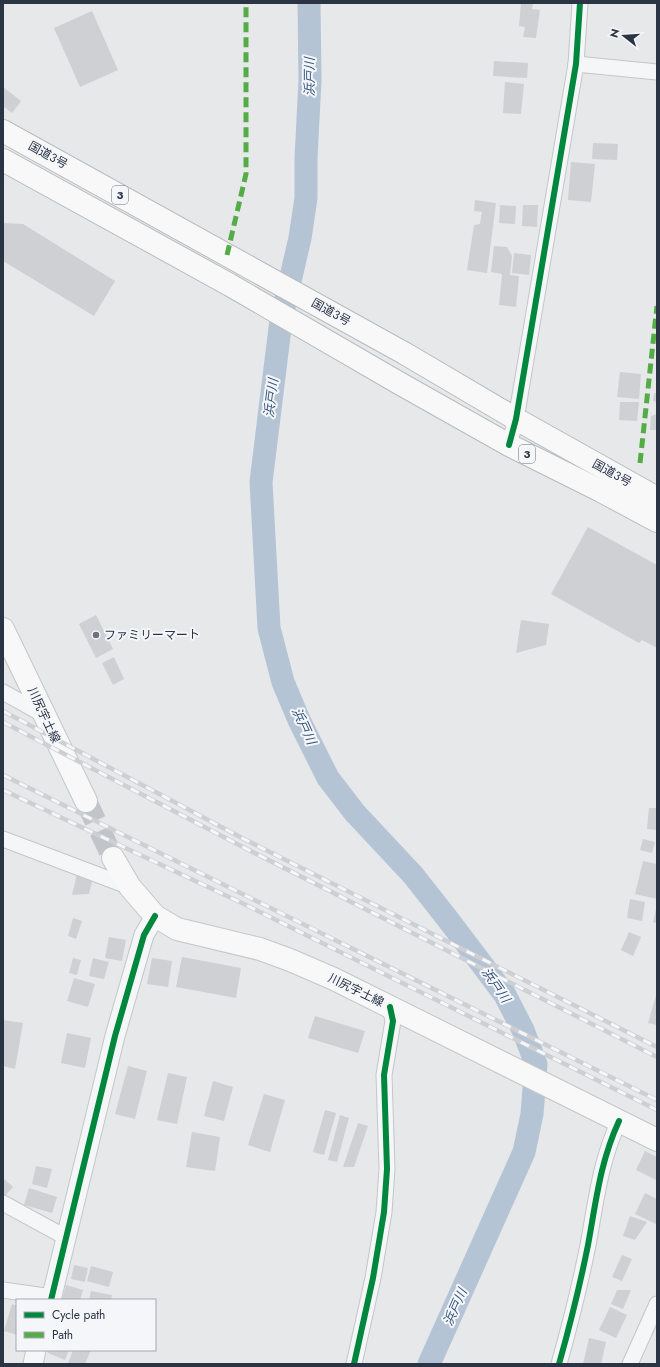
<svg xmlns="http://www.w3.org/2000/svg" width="660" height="1367" viewBox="0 0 660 1367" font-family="Jost,'Noto Sans JP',sans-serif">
<rect width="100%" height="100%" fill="#e6e8ea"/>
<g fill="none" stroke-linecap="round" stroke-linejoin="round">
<!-- river -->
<polyline stroke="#b4c4d5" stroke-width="23" points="309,3 310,80 306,158 306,198 300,238 281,320 261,482 269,628 283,682 299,720 328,778 355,813 413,875 450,922 505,995 523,1030 536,1064 532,1114 524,1152 429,1364"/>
</g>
<!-- building -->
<g fill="#ced0d3">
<polygon points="521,3 533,3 532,9 540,10 536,38 523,37 525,27 519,26"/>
<polygon points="92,11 118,70 80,87 54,28"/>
<polygon points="494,61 528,63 527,78 493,76"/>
<polygon points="505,82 524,84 521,114 503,113"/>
<polygon points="3,87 21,101 12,113 3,106"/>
<polygon points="593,143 618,144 617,160 592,159"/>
<polygon points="571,162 595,164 591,202 568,200"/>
<polygon points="475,200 496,203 487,273 467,270 474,225 480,224 482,212 474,211"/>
<polygon points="500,205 516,206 515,224 499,223"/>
<polygon points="523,205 538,205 537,227 522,226"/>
<polygon points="3,223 23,224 115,281 94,316 3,261"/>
<polygon points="494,246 507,247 512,256 510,275 519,276 516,307 499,305 502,274 491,272"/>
<polygon points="514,253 531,255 529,275 512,273"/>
<polygon points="620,372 641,374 639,399 617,397"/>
<polygon points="654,393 657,393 657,402 653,401"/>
<polygon points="620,402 639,402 637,421 619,420"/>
<polygon points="657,414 657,430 650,430 651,416"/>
<polygon points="588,527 657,565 657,648 642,640 639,643 551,594"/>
<polygon points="96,615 113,649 96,658 79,624"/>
<polygon points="521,620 549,624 546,645 516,653"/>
<polygon points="114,657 124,679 113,685 102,663"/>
<polygon points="649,808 657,808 657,830 647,829"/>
<polygon points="643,839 655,842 652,853 640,850"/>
<polygon points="643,861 657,864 657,899 635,894"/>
<polygon points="77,874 93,878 89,894 72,895"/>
<polygon points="630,899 645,902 642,921 627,918"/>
<polygon points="656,909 657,909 657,923 653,922"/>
<polygon points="73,918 82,921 76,939 68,936"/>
<polygon points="629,932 641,937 633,956 621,950"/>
<polygon points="109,937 126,940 122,961 105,958"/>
<polygon points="182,957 241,968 236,998 176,987"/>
<polygon points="73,958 81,960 77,975 69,973"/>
<polygon points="93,958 109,962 104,979 89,976"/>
<polygon points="152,958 172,961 168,987 147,984"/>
<polygon points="74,978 95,984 88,1007 67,1001"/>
<polygon points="657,992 657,1025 648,1023"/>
<polygon points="315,1016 365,1031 358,1053 308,1038"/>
<polygon points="3,1020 23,1023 15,1069 3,1066"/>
<polygon points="67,1033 91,1038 85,1068 61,1063"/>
<polygon points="128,1066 147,1071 135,1119 115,1114"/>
<polygon points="168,1073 187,1077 177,1124 157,1120"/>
<polygon points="213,1081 233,1087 224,1121 204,1116"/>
<polygon points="264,1094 285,1100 270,1152 248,1145"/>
<polygon points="325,1110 336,1113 324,1155 313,1152"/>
<polygon points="340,1115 349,1118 337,1162 328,1160"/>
<polygon points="358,1123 368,1126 354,1167 343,1167"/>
<polygon points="192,1132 220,1137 215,1171 186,1167"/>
<polygon points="645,1151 657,1157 656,1180 636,1170"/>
<polygon points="36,1166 52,1169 47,1188 32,1184"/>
<polygon points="3,1178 13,1187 3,1198"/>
<polygon points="29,1188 57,1197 52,1213 24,1205"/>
<polygon points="645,1193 657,1199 656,1224 635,1214"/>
<polygon points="630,1216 647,1222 635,1240 623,1236"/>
<polygon points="622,1255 632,1259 622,1281 612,1277"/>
<polygon points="74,1265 88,1268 85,1282 71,1279"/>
<polygon points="91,1266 113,1272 109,1287 87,1281"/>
<polygon points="66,1285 83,1290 80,1300 62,1300"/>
<polygon points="617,1290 631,1290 623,1309 611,1304"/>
<polygon points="91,1291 112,1295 111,1300 89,1300"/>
<polygon points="12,1304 17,1306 17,1335 4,1331"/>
<polygon points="610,1307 627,1315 616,1338 599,1330"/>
<polygon points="589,1338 606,1342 601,1364 583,1364"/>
<polygon points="49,1350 69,1350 65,1360 48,1353"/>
<polygon points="73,1350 91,1350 85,1364 71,1364 68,1363"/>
</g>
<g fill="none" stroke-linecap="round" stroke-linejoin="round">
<!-- secondary-tunnel -->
<polyline stroke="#c1c4c9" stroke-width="22" stroke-dasharray="22 11" stroke-linecap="butt" points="86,801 113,858"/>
<defs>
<g id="minor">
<polyline points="576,64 657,72"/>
<polyline points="509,445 516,419 576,64 580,3"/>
<polyline points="3,692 44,715"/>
<polyline points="3,839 130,887"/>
<polyline points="3,1203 67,1238"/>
<polyline points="3,1290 52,1297"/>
<polyline points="354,1364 373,1278 384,1212 387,1169 384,1075 393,1021 390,1007"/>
<path d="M559 1364C570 1325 580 1285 588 1245 596 1202 600 1162 619 1121"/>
<polyline points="630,1364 657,1304"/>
</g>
<g id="tertiary">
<polyline points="51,1300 115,1036 144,935 155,916"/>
<polyline points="33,1364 36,1350"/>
</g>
<g id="secondary">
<polyline points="3,629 86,801"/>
<polyline points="113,858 130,887 155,916 177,929 260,949 290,960 334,979 657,1140"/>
</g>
<g id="trunk">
<polyline points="3,131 404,353 516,419 657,498"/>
<polyline points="3,160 230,285 399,383 509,445 601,491 657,521"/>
</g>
</defs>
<!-- minor casing -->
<use href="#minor" stroke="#c4c6c8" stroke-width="17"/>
<!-- tertiary casing -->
<use href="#tertiary" stroke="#c4c6c8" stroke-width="21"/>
<!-- secondary casing -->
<use href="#secondary" stroke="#c4c6c8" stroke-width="24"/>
<!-- trunk casing -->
<use href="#trunk" stroke="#b8bbbf" stroke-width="24"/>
<!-- minor -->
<use href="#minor" stroke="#f5f6f7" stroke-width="15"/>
<!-- tertiary -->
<use href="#tertiary" stroke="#f5f6f7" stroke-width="19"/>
<!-- secondary -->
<use href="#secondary" stroke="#f8f8f8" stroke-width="22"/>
<!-- trunk -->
<use href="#trunk" stroke="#f8f8f8" stroke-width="22"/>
<defs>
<g id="rail">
<polyline points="3,711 244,839 657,1047"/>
<polyline points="3,722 239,845 657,1057"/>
<polyline points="3,775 657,1100"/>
<polyline points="3,790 244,904 657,1110"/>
</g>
</defs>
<!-- rail casing -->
<use href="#rail" stroke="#cecfd2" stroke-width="4.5"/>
<!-- rail -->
<use href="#rail" stroke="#f4f6f9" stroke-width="3" stroke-dasharray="9" stroke-linecap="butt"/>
<!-- quiet -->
<g stroke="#54ac47" stroke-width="5" stroke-dasharray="10 5" stroke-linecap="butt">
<polyline points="227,255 246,174 246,3"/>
<polyline points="640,463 657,306"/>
</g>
<defs>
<g id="cycleway">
<polyline points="509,445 516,419 576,64 580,3"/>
<polyline points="51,1300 115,1036 144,935 155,916"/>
<polyline points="354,1364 373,1278 384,1212 387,1169 384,1075 393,1021 390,1007"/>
<path d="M559 1364C570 1325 580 1285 588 1245 596 1202 600 1162 619 1121"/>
</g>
</defs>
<!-- cycleway casing -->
<use href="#cycleway" stroke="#f4f6f9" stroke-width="8"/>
<!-- cycleway -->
<use href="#cycleway" stroke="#00873e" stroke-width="6"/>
</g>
<!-- markers -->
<circle fill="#6c737f" stroke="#f4f6f9" stroke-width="1.5" cx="96" cy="635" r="4"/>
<g text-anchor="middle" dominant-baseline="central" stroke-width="4" stroke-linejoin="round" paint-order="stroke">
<!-- shield labels -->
<g fill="#f4f6f9" stroke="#676e7b" stroke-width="1">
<rect x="112" y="186" width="16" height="18" rx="3"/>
<rect x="519" y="445" width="16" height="18" rx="3"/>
</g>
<g font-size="11" font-weight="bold" fill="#2b3445">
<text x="120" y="195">3</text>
<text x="527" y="454">3</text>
</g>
<!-- street labels -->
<g font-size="12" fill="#2b3445" stroke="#f4f6f9">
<text transform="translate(48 155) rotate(29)">国道3号</text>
<text transform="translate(331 312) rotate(29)">国道3号</text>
<text transform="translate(612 473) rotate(29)">国道3号</text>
<text transform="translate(44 715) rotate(65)">川尻宇土線</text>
<text transform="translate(356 990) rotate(26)">川尻宇土線</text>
</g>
<!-- poi labels -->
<g font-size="12" fill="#2b3445" stroke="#f4f6f9" text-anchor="start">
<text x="104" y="635">ファミリーマート</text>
</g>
<!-- water labels -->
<g font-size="13" font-style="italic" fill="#34527a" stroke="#f4f6f9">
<text transform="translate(309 77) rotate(-90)">浜戸川</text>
<text transform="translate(271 398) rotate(-83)">浜戸川</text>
<text transform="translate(304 726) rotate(65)">浜戸川</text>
<text transform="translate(496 985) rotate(55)">浜戸川</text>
<text transform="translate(455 1307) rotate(-66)">浜戸川</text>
</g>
</g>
<!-- border -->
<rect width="660" height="1367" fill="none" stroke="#2b3445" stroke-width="8"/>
<!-- legend -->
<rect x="16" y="1299" width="140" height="52" fill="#f4f6f9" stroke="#a4a8b1"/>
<rect x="24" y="1312" width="20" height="6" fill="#00873e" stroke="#a4a8b1"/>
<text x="52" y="1319" font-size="12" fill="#2b3445">Cycle path</text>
<rect x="24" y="1332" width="20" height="6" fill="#54ac47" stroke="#a4a8b1"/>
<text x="52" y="1339" font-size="12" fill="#2b3445">Path</text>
<!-- north arrow -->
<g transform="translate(624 36) rotate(287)" stroke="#f4f6f9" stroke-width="3" paint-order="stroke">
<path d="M0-3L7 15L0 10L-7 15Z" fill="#2b3445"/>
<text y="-6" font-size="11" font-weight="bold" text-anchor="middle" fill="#2b3445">N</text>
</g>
</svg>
